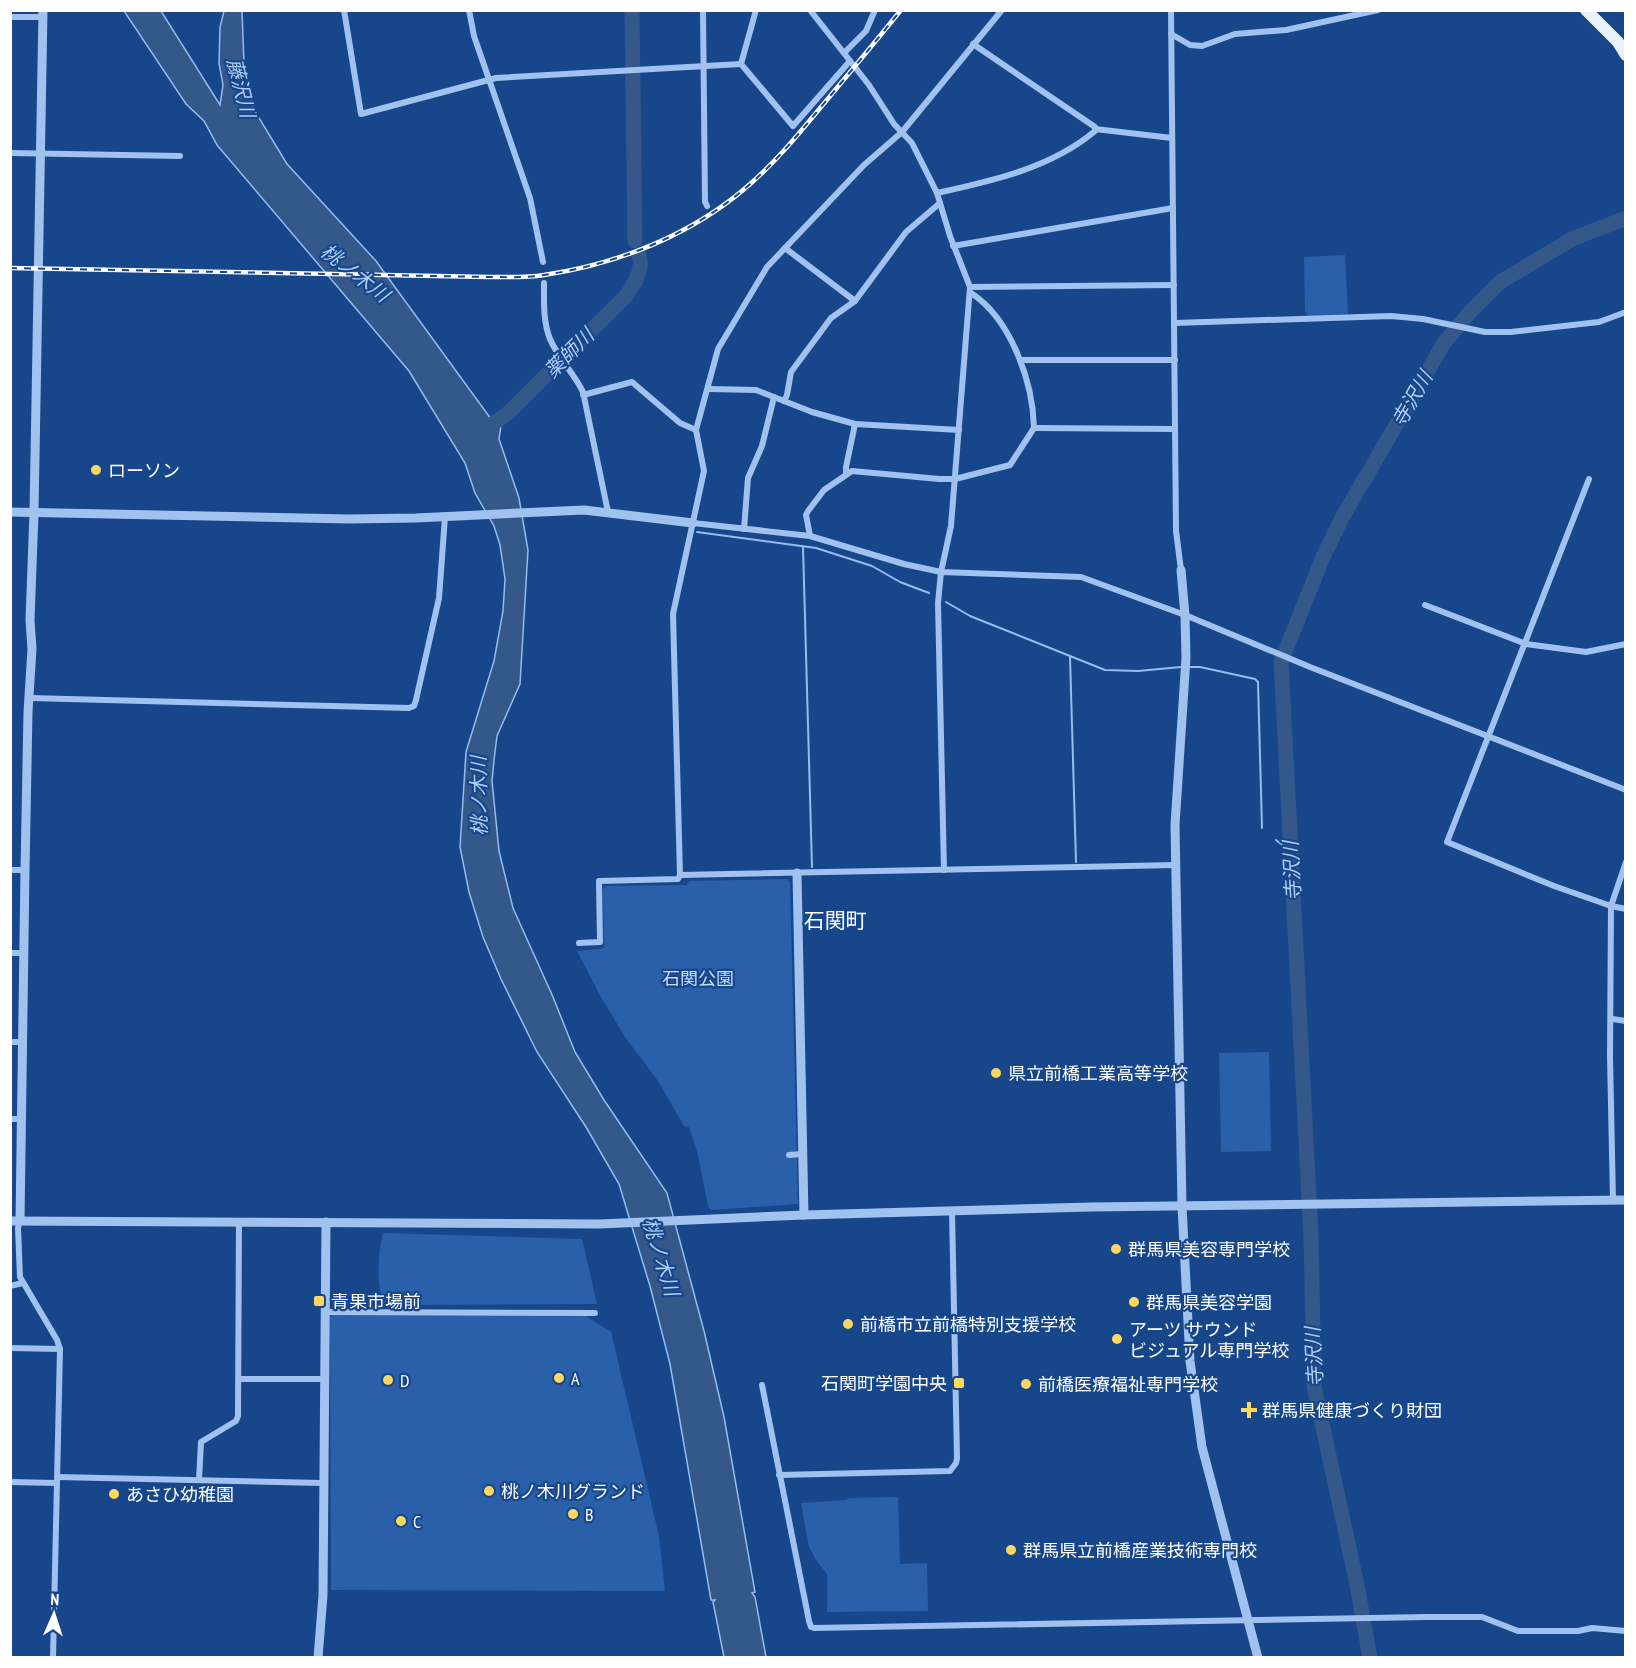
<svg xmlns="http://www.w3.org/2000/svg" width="1636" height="1668" viewBox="0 0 1636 1668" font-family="'PT Sans Narrow','Noto Sans JP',sans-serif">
<rect width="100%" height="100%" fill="#17468b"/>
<!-- green -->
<g fill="#2a60aa">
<polygon points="1345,255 1348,314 1308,316 1305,311 1304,257"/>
<polygon points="787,879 790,882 798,1204 711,1210 708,1206 697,1151 689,1127 684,1126 658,1081 625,1037 602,999 577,951 604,948 603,889 606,886 686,885 690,881"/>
<polygon points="1269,1052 1271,1151 1221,1152 1219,1053"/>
<path d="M383 1233 582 1239 597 1304 383 1305C377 1281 377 1257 383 1233Z"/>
<polygon points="333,1314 584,1315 611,1332 659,1536 665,1591 331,1590 330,1318"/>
<polygon points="898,1497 900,1564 927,1563 928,1611 827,1612 827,1574 816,1560 809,1547 801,1503 847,1500 848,1498"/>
</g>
<!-- water -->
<polygon fill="#35588b" stroke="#94bcf1" stroke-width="1.5" points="124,11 161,11 220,105 223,85 219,63 220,27 224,11 242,11 244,64 253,108 287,164 376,261 491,419 502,419 499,439 519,498 528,550 520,684 497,736 494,760 492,781 499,851 513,908 553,997 575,1052 604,1100 667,1193 704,1331 724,1417 755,1592 752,1593 755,1597 766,1657 724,1657 713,1602 715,1600 711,1600 670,1364 650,1286 619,1184 586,1127 537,1052 501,979 483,937 469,892 460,847 466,752 494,661 503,611 505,579 500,545 494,526 475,493 465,463 409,371 217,145 204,121 186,104"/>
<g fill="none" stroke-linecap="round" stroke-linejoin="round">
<!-- stream -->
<g stroke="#94bcf1" stroke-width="2">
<polyline points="697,532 816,548 872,566 900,582 929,593"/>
<polyline points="803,547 812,867"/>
<polyline points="946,602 970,616 1105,670 1138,671 1181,667"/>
<polyline points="1070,657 1076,862"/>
<polyline points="1187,667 1200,667 1255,679 1258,682 1262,828"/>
<polyline points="1276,840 1291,852"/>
</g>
<!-- river -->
<g stroke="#35588b" stroke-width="15">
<polyline points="632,10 635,241"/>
<path d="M486 429 508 413 626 296C633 286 644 270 639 256"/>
<polyline points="1370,1658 1357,1585 1314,1386 1311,1235 1281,662 1323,557 1343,516 1444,343 1470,312 1500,282 1572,239 1626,218"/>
</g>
<!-- minor -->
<g stroke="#a1c2ef" stroke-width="6">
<polyline points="344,10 361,114 496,78 741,64"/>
<polyline points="469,10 474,36 530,198 543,262"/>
<polyline points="703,10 705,202 707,206"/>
<polyline points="756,10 741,64 793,126 850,61"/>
<polyline points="810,10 869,85 894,124 912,143 937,193 950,236 970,287 951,526 941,572 938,603 944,870"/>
<polyline points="1171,10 1176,531 1181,570"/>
<polyline points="10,17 43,17"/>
<polyline points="1171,34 1190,45 1202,46 1235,34 1286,30 1378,10"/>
<polyline points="844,53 866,31 875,10"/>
<polyline points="1095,129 1172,138"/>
<polyline points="10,153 180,156"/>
<path d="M937 193C992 181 1051 168 1095 131V127L973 44"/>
<polyline points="953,246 1173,208"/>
<polyline points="785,248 855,301"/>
<path d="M544 283C544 301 543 322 550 339 558 358 574 373 583 392L608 512"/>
<polyline points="970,287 1174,285"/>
<polyline points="1175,323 1391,316 1423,319 1485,332 1511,332 1599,322 1626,312"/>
<polyline points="1020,360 1175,360"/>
<polyline points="708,389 756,390 812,412 855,424 959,430"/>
<polyline points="583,395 632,382 680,423 696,430"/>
<polyline points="784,401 787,395 791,372 831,318 855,301 906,232 940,203"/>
<polyline points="1034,428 1175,429"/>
<polyline points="846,473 846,467 855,424"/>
<polyline points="1589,479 1447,842 1554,886 1611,906 1626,909"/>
<polyline points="693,523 810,536 904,564 941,572 1081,577 1185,615 1310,667 1626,790"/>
<polyline points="744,529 748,478 762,446 774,397"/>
<path d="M810 536 806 515 808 511 824 490 852 471 939 479H955L1010 465 1034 428C1033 382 1011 319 971 293"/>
<polyline points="1425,605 1526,644 1586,652 1626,644"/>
<polyline points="30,698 409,708 414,706 416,700 439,598 445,517"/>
<polyline points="10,870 25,870"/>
<polyline points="680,875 673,614 704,471 696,430 718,349 767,267 864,165 902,132 1002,10"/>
<polyline points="579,943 600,942 599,881 678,879 680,875 1176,865"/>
<polyline points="10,953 23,953"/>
<polyline points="1612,1019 1626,1021"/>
<polyline points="10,1042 22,1042"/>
<polyline points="10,1119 20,1119"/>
<polyline points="789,1155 802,1154"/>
<polyline points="1613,1201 1610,1057 1611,906 1626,862"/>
<polyline points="20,1221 18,1228 20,1277 57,1340 60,1349 53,1658"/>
<polyline points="10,1286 23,1283"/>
<polyline points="324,1312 595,1313"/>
<polyline points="10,1348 60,1349"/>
<polyline points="239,1379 324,1379"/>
<polyline points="762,1385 809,1621 811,1627 814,1628 1427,1617 1482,1617 1518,1631 1578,1631 1592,1628 1626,1631"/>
<polyline points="779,1475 950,1471 956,1463 957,1458 952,1211"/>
<polyline points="57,1477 323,1483"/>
<polyline points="199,1480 201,1442 236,1421 238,1416 239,1221"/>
<polyline points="10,1482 57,1483"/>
</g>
<!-- tertiary -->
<g stroke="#a1c2ef" stroke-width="9">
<polyline points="10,512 349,519 416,518 584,510 693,523"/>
<polyline points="1181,570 1185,615 1186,658 1175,825 1182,1206 1190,1361 1202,1447 1258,1658"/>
<polyline points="797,873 804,1215"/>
<polyline points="10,1221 600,1224 804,1215 1091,1207 1626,1200"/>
<polyline points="20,1221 25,870 28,712 32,649 30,620 34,513 43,10"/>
<polyline points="318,1658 323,1595 326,1222"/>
</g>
<!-- primary -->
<polyline stroke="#e9f1ff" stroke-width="12" points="1586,10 1618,42 1626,55"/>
<defs>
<path id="rail" d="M10 268 489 277C507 277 526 278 544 275 618 264 692 235 749 185 778 160 801 131 826 101 851 71 876 41 901 10"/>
</defs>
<!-- rail casing -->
<use href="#rail" stroke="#fff" stroke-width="4.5"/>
<!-- rail -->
<use href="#rail" stroke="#17468b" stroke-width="2" stroke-dasharray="7" stroke-linecap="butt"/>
</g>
<!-- markers -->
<g fill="#ffd65f" stroke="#17468b" stroke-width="2">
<circle cx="96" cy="470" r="6"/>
<circle cx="996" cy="1073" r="6"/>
<circle cx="1116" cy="1249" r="6"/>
<rect x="313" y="1295" width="12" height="12" rx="3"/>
<circle cx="1134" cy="1302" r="6"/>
<circle cx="848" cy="1324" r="6"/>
<circle cx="1117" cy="1339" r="6"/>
<circle cx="559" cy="1378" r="6"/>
<circle cx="388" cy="1380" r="6"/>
<rect x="953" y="1377" width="12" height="12" rx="3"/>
<circle cx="1026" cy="1384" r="6"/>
<path d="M1246 1401h6v6h6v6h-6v6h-6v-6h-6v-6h6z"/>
<circle cx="489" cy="1491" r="6"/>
<circle cx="114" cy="1494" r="6"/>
<circle cx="573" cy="1514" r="6"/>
<circle cx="401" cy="1521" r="6"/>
<circle cx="1011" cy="1550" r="6"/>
</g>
<g text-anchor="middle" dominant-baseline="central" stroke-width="4.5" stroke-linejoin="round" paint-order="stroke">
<!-- poi labels -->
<g font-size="18" fill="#fff" stroke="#17468b" text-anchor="start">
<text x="108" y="470">ローソン</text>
<text x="1008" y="1073">県立前橋工業高等学校</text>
<text x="1128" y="1249">群馬県美容専門学校</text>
<text x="331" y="1301">青果市場前</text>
<text x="1146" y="1302">群馬県美容学園</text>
<text x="860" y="1324">前橋市立前橋特別支援学校</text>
<text x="1129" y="1329">アーツ サウンド<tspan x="1129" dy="21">ビジュアル専門学校</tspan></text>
<text x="571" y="1378">A</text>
<text x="400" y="1380">D</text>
<text x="947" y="1383" text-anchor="end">石関町学園中央</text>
<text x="1038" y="1384">前橋医療福祉専門学校</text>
<text x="1262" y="1410">群馬県健康づくり財団</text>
<text x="501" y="1491">桃ノ木川グランド</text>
<text x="126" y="1494">あさひ幼稚園</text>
<text x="585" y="1514">B</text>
<text x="413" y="1521">C</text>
<text x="1023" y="1550">群馬県立前橋産業技術専門校</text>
</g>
<!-- park labels -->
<g font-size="18" fill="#c7ddfa" stroke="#17468b">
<text x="698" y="978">石関公園</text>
</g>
<!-- water labels -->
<g font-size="20" font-style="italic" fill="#adccf6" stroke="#17468b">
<text transform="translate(241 88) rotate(76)">藤沢川</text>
<text transform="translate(355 273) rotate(38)">桃ノ木川</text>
<text transform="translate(569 353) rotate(-45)">薬師川</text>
<text transform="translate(1412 399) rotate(-60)">寺沢川</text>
<text transform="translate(479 796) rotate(-91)">桃ノ木川</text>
<text transform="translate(1292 871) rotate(-93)">寺沢川</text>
<text transform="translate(661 1257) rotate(73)">桃ノ木川</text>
<text transform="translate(1314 1357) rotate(-93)">寺沢川</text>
</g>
<!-- quarter labels -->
<g font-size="21" fill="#fff" stroke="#17468b">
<text x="835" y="920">石関町</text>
</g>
</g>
<!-- border -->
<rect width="1636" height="1668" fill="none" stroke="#ffffff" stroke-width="24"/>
<!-- north arrow -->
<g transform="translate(54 1614) rotate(3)" stroke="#17468b" stroke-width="4.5" paint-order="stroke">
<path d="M0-4.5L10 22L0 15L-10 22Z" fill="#ffffff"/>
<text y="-9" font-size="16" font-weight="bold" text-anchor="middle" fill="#ffffff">N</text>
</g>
</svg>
